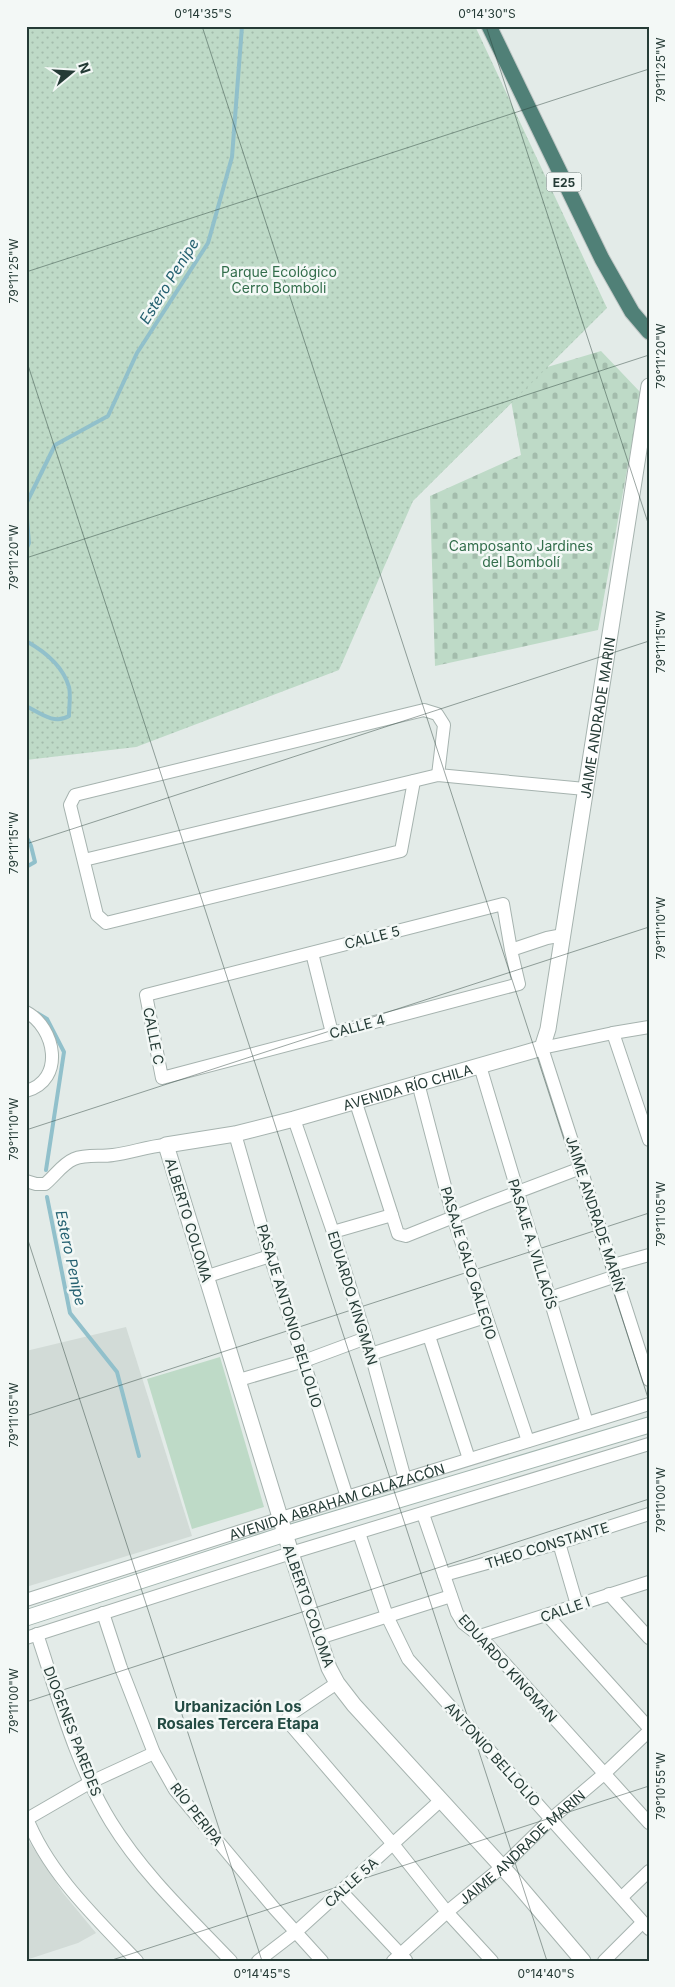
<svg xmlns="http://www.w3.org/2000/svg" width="675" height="1987" viewBox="0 0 675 1987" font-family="Inter,sans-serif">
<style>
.built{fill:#d2dbd7}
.cemetery{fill:url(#cemetery-stones)}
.park{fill:url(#park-dots)}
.pitch{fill:#bedac7}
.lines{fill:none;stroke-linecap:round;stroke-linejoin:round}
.stream{stroke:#91c0cb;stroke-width:4}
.minor-casing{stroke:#a6b3af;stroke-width:14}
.tertiary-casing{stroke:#a6b3af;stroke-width:17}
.secondary-casing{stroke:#a3b6b0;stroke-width:17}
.trunk-casing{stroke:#c2c8c7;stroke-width:17}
.minor{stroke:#fff;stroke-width:12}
.tertiary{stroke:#fff;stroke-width:15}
.secondary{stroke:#fff;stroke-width:15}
.trunk{stroke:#508077;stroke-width:15}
.ticks{fill:none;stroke:#253b36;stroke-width:1;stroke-opacity:0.45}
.labels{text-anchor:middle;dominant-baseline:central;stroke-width:5;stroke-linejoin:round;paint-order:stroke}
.shield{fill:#f3f8f6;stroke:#637470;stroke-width:1}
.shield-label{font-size:12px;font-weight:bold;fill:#253b36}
.park-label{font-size:14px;fill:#336e4c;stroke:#f3f8f6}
.street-label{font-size:14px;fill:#253b36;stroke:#f3f8f6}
.water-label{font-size:15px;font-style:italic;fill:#256171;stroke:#f3f8f6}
.neighbourhood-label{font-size:15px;font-weight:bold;fill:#234b43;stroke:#f3f8f6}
.neatline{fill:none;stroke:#253b36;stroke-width:2}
.ticks-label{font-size:12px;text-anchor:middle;fill:#253b36}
</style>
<defs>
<pattern id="cemetery-stones" width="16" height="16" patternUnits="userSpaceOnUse" patternTransform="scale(1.25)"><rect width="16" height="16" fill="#bedac7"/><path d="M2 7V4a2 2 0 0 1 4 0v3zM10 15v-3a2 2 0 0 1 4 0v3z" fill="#a3bcac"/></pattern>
<pattern id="park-dots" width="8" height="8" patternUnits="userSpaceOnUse" patternTransform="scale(1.25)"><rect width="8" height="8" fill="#bedac7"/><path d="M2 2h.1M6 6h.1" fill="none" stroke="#a3bcac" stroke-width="1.8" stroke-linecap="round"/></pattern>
</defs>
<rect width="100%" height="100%" fill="#e3ebe8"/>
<!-- built -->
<g class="built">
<path d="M126,1327L192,1536L26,1587V1351Z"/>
<path d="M26,1837L63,1893L96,1933L78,1943L26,1960Z"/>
</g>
<!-- cemetery -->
<path class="cemetery" d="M601,351L641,393L598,630L435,666L430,496L521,455L507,379Z"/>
<!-- park -->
<path class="park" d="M26,26H475L607,308L413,501L339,670L136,747L26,760Z"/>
<!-- pitch -->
<path class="pitch" d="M220,1357L264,1507L192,1529L147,1379Z"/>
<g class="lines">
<!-- stream -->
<g class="stream">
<path d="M26,504L55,445L108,416L137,353L208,243L232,157L242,26"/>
<path d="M26,507L29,543L26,550"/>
<path d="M26,641C44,651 63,666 69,687C71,695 69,707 69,716C54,725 40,713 26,706"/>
<path d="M26,836L31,846L35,862L26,867"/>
<path d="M37,1013L47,1019L64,1052L46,1170"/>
<path d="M47,1197L70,1313L117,1372L139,1456"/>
</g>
<!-- minor casing -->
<g class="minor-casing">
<g id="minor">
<path d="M414,781L401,851L106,923L97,915L70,805L75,795L424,710L437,714L444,725L438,775"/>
<path d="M84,860L438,775L585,789"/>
<path d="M511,950L519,984L162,1078L146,995L503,904L511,950L547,938L563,935"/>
<path d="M312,953L332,1033"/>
<path d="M26,1012C55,1027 66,1080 26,1091"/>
<path d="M649,1027L613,1033L542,1048L649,1380"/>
<path d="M613,1033L649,1140"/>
<path d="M480,1066L587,1423"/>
<path d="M418,1083L453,1217L528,1441"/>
<path d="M356,1103L392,1215"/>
<path d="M294,1119L333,1232L371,1354L405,1479"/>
<path d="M235,1134L270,1256L347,1497"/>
<path d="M26,1181L36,1184H45C55,1176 62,1164 74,1159C86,1154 101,1157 113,1155C131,1153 148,1146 166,1145"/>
<path d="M333,1232L392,1215L398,1234L406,1236L486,1204L581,1168"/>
<path d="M613,1265L649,1255"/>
<path d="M205,1277L270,1256"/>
<path d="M550,1298L616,1276"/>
<path d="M429,1336L469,1459"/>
<path d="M371,1354L485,1317"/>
<path d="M239,1380L304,1361L366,1338"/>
<path d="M423,1514L457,1613L463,1623L480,1636L649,1823"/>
<path d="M359,1533L387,1616L408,1659L649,1929"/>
<path d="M559,1543L577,1605"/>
<path d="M444,1575L559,1543L649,1514"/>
<path d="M609,1594L649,1638"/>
<path id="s1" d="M26,1600L347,1497L649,1404"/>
<path d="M103,1613L121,1668L154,1753L175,1790L274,1908L322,1961"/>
<path d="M547,1615L649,1728"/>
<path d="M37,1634C58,1697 76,1765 111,1822C143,1874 189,1917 231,1961"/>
<path d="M480,1636L649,1582"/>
<path d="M26,1638L291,1553L649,1444"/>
<path d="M319,1638L451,1596"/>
<path d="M337,1683L291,1714L288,1718L289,1723L393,1844L447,1912L492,1961"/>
<path d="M26,1816C48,1873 95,1917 137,1961"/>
<path d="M27,1819L91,1782L154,1753"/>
<path d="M341,1891L406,1960"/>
<path d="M622,1897L649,1871"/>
<path d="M258,1961L297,1931L441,1800"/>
<path id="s2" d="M393,1961L447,1912L502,1867L551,1819L604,1774L649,1731"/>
<path d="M604,1961L642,1923"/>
</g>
</g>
<!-- tertiary casing -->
<g class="tertiary-casing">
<g id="tertiary">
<path id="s3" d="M583,1961L514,1880L354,1705L337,1683L329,1668L291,1553L166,1145L235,1134L294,1119L542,1048L548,1029L649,386"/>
</g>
</g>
<!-- secondary casing -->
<g class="secondary-casing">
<path id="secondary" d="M26,1618L285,1534L649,1425"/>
</g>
<!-- trunk casing -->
<g class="trunk-casing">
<path id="trunk" d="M489,26L602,259L632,312L649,332"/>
</g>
<!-- minor -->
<use href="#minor" class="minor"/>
<!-- tertiary -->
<use href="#tertiary" class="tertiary"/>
<!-- secondary -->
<use href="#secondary" class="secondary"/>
<!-- trunk -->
<use href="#trunk" class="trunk"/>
</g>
<!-- ticks -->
<path class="ticks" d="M202,26L649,1401M486,26L649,526M26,272L649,69M26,359L547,1961M26,558L649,355M26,844L649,641M26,1130L649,927M26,1234L262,1961M26,1416L649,1213M26,1702L649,1499M109,1961L649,1786"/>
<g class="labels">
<!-- shield labels -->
<rect class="shield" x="546.5" y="172.5" width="35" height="19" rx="4"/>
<g class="shield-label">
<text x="564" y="182">E25</text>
</g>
<!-- park labels -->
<g class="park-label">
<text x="279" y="271">Parque Ecológico<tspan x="279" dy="16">Cerro Bomboli</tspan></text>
<text x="521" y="545">Camposanto Jardines<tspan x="521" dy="16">del Bombolí</tspan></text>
</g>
<!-- street labels -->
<g class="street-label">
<text stroke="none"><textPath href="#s3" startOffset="1660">JAIME ANDRADE MARIN</textPath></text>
<text transform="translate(372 937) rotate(-14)">CALLE 5</text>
<text transform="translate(357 1026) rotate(-15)">CALLE 4</text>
<text transform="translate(154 1036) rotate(79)">CALLE C</text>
<text stroke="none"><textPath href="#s3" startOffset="1185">AVENIDA RÍO CHILA</textPath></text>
<text transform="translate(596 1214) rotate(72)">JAIME ANDRADE MARÍN</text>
<text transform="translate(189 1220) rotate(73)">ALBERTO COLOMA</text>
<text transform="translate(533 1244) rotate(73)">PASAJE A. VILLACÍS</text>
<text transform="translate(469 1263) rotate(73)">PASAJE GALO GALECIO</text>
<text transform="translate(353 1298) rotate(73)">EDUARDO KINGMAN</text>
<text transform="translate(290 1316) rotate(73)">PASAJE ANTONIO BELLOLIO</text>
<text stroke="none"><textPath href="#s1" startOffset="326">AVENIDA ABRAHAM CALAZACÓN</textPath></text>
<text transform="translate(547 1545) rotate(-17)">THEO CONSTANTE</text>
<text transform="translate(309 1606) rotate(71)">ALBERTO COLOMA</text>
<text transform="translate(565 1609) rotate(-19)">CALLE I</text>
<text transform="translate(508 1668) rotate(48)">EDUARDO KINGMAN</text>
<text transform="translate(73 1731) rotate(69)">DIOGENES PAREDES</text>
<text transform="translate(493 1754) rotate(48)">ANTONIO BELLOLIO</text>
<text transform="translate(197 1814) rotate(52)">RÍO PERIPA</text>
<text stroke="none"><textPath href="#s2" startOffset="172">JAIME ANDRADE MARIN</textPath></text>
<text transform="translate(351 1882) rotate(-42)">CALLE 5A</text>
</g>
<!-- water labels -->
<g class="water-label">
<text transform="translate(169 281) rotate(-58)">Estero Penipe</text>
<text transform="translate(71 1258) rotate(78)">Estero Penipe</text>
</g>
<!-- neighbourhood labels -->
<g class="neighbourhood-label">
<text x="238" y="1706">Urbanización Los<tspan x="238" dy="17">Rosales Tercera Etapa</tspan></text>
</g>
</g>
<!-- border -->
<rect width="675" height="1987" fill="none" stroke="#f3f8f6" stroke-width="55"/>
<!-- north arrow -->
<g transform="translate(72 72) rotate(72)" stroke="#f3f8f6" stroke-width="4" paint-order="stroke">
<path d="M0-4L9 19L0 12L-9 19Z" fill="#253b36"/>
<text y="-8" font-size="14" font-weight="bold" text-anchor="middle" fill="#253b36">N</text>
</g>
<rect x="28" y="28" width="620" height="1932" class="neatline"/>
<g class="ticks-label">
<text x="203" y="18">0°14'35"S</text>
<text x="487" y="18">0°14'30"S</text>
<text transform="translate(661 70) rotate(-90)" y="4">79°11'25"W</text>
<text transform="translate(14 271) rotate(-90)" y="4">79°11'25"W</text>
<text transform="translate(661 356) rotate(-90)" y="4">79°11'20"W</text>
<text transform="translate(14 557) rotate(-90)" y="4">79°11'20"W</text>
<text transform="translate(661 642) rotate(-90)" y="4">79°11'15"W</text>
<text transform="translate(14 843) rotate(-90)" y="4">79°11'15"W</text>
<text transform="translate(661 928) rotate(-90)" y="4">79°11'10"W</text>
<text transform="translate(14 1129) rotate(-90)" y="4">79°11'10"W</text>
<text transform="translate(661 1214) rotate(-90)" y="4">79°11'05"W</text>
<text transform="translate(14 1415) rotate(-90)" y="4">79°11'05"W</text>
<text transform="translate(661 1500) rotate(-90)" y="4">79°11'00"W</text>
<text transform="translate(14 1701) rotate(-90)" y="4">79°11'00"W</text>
<text transform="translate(661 1786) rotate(-90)" y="4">79°10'55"W</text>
<text x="262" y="1978">0°14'45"S</text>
<text x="546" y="1978">0°14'40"S</text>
</g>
</svg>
